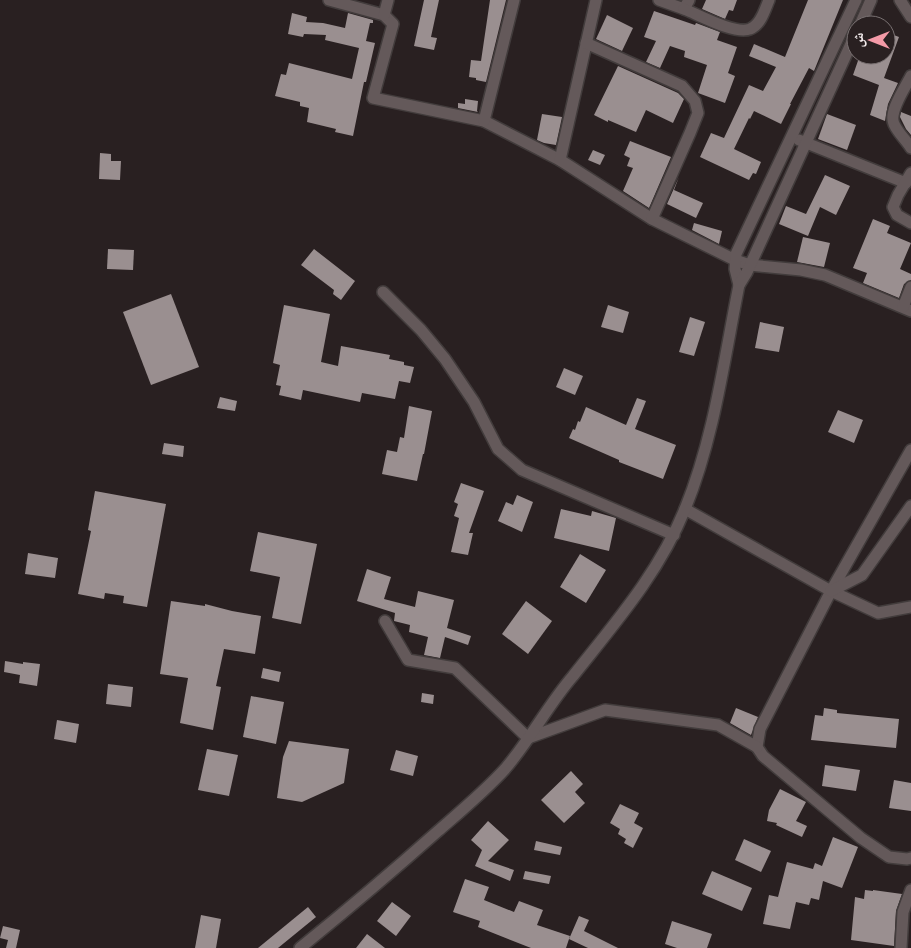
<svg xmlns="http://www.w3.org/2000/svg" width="911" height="948" viewBox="0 0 911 948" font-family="Barlow,'Noto Naskh Arabic',sans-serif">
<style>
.building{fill:#9a8f90}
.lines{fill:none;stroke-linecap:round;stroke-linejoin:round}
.minor-casing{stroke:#423c3c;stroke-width:14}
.minor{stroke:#64595a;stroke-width:11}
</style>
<rect width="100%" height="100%" fill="#292021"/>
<!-- building -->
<g class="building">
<path d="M424,0H439L431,37L437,38L434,50L414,46Z"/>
<path d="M490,0H506L486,82L476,80V78L469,77L471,60L481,61Z"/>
<path d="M706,0H737L733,11L729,10L725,19L702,9Z"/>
<path d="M808,0H843L814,71L809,68L790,104H791L781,124L754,111L750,119L749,118L734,149L761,162L756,174L753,173L749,180L700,157L711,133L724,138L749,85L763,91L776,67L749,56L754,44L785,57Z"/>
<path d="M654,11L695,25L696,23L720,32L717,40L737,47L728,73L735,76L725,103L698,93L707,65L684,57L685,51L670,46L660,68L646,62L656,41L644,37Z"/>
<path d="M292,13L307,17L306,22L323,23L345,28L348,13L373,20V23H370L366,41L375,43L366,82H364L353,136L335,132L336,129L307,122L309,108L300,106V102L275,96L281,74L286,75L289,63L352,79L359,48L325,40L326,35L304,34L303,37L288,34Z"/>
<path d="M607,15L633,28L622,51L596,39Z"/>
<path d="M886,32L899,37L884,78L898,83L888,104L885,121L870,115L879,85L853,75L860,55H886Z"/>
<path d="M618,66L678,93L684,99L673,123L646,110L636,132L608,120V122L594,115Z"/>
<path d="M465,99L478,101L477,111L478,112L458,108V103L465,104Z"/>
<path d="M901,112L911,116V135L906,129L900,117Z"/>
<path d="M542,114L562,117L556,145L544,143L537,140Z"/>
<path d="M827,114L856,125L847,150L818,139Z"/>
<path d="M630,141L671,157L649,208L623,191L633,168L627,166L630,158L624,155Z"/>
<path d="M593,150L605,155L600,165L588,160Z"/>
<path d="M100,153L111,154V161H121L120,180L99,179Z"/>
<path d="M825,175L850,186L836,215L820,207L808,236L779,224L786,206L806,214Z"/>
<path d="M679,177L674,190L703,203L696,218L667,204Z"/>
<path d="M873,219L890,226L887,233L911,243L900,269L911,274V280L904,284L899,298L863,283L867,273L853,268Z"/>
<path d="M694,223L722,231L719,244L692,230Z"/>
<path d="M803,237L830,243L824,267L797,262Z"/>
<path d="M108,249L134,250L133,270L107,269Z"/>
<path d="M314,249L355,281L341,300L333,294L334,290L301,265Z"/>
<path d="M171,294L199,367L151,385L123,312Z"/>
<path d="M284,305L330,314L321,362L338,366L341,346L390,355L389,359L404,362V365L414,367L410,383L399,381L395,399L362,393L360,402L303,390L301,400L279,395L281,386L276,385L280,365L273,363Z"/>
<path d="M608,305L629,312L623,333L601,327Z"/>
<path d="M690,317L705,322L694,356L679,352Z"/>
<path d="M760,322L784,327L779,352L755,348Z"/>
<path d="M564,368L583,376L575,395L556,387Z"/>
<path d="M220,397L237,401L235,411L217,408Z"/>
<path d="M637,398L646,401L635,429L676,445L663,479L619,462V460L569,438L573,429L575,430L578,421L580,422L586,407L626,425Z"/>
<path d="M409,406L432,411L424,454H423L417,481L382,474L387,450L397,452L400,437L404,438Z"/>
<path d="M838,410L863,420L854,443L828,432Z"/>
<path d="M164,443L184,446L183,457L162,454Z"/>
<path d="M461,483L484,491L469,533H473L468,555L451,552L459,518L454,516L458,504L454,502Z"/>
<path d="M95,491L166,504L147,607L123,603L124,596L105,593L104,599L78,594L91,531L88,530Z"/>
<path d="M517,495L533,502L522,532L498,521L506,502L513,505Z"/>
<path d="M561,509L591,516L592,511L616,518L609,551L554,538Z"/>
<path d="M258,532L317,544L301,624L272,618L280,577L250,571Z"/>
<path d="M28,553L58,558L55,578L25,574Z"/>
<path d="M580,554L606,570L586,603L560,587Z"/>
<path d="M367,569L391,577L384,599L415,607L418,591L454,600L447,628L471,636L468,645L445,637L440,658L424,655L428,637L409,632L410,625L394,621L395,613L357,601Z"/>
<path d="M171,601L205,606V604L232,611L261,616L255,654L224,649L216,686L221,687L213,730L180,723L188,678L160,674Z"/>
<path d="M526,601L552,621L528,654L502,634Z"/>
<path d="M5,661L23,664V662L40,664L37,686L19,683L20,675L4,672Z"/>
<path d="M263,668L281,672L279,682L261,678Z"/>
<path d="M108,684L133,687L131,707L106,704Z"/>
<path d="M422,693L434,695L433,704L421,702Z"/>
<path d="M251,696L284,702L276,744L243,737Z"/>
<path d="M736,708L758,717L751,735L730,723Z"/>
<path d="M824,708L837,710V713L899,719L896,748L811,740L815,715L823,716Z"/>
<path d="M57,720L79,724L76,743L54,739Z"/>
<path d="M289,741L349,749L344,783L302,802L277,798L283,757Z"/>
<path d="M207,749L238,755L229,796L198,790Z"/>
<path d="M396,750L418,756L413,776L390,770Z"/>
<path d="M825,765L860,770L856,791L822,786Z"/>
<path d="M571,771L583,784L575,792L585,803L564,823L541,800Z"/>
<path d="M894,780L911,783V811L889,808Z"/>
<path d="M780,789L806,802L796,821L807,826L802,837L776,825L777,823L767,821L769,810Z"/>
<path d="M620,804L639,813L634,823L643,828L633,848L624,843L626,839L618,834L620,829L610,823Z"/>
<path d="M488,821L509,840L488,861L514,870L510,881L475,866L482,850L471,840Z"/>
<path d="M833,837L858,847L842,888L823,881L819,900L811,898L809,905L796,902L790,929L763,924L769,895L778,897L787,862L813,869L815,863L822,866Z"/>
<path d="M744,839L771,851L761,872L735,860Z"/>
<path d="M536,841L562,847L560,855L534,850Z"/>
<path d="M525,871L551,876L549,884L523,879Z"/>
<path d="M712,871L752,888L742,911L702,894Z"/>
<path d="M465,879L489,887L484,900L514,912L519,901L543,910L537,925L570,936L566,948H531L478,927L480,921L453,912Z"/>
<path d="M865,890L873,891V890L902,894L896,911L894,946L851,940L855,897L864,899Z"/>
<path d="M392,902L411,916L396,936L377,921Z"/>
<path d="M308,907L316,917L278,948H258Z"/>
<path d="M201,915L221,919L216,948H195Z"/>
<path d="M579,916L589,920L584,931L618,948H588L569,939Z"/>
<path d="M672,921L712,934L707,948H677L665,944Z"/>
<path d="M3,926L20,930L16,948H6L8,940L0,938Z"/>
<path d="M367,934L385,948H356Z"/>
</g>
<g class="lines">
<!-- minor casing -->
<g class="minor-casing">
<g id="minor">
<path d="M329,0L384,15L393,24L373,98L484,121L560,160"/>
<path d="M596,0L560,160L652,219L735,260L750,265L801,270L825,275L911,311"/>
<path d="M659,0L684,9L689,0"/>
<path d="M900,0L911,17"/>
<path d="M684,9C699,15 735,35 750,29C761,25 765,9 769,0"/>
<path d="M384,15L388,0"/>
<path d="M860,25L871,0"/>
<path d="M586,43L682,86L695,101L698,113L690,133L652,219"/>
<path d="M911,76C905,88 888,112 894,124C898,133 906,140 911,148"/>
<path d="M484,121L514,0"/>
<path d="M799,140L906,183"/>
<path d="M911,173L898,195L893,207L897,215L911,223"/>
<path d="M739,285L735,269L736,254L856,0"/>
<path d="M383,292L421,330L445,359L474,402L498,449L522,470L674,535"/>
<path d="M903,307L911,287"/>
<path d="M911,450L831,591L760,729L757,747L763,756L861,838L889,857L907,859L911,858"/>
<path d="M685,509L831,591L878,613L911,607"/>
<path d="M831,591L862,575L911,506"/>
<path d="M385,621L408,660L455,668L528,738L605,710L718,725L757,747"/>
<path d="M300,948C347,910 393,871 438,831C461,811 485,791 505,769C530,740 548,705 573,676C615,623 659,573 685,509C714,438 724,360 739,285L747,272L856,33"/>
<path d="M901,948L903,912L911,890"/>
</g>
</g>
<!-- minor -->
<use href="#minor" class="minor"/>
</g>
<!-- north arrow -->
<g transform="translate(871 40) rotate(270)"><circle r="24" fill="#292021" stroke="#797172"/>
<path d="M0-4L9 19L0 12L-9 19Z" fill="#f39aa7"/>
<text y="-8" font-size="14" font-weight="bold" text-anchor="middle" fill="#f2ebec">ش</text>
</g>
</svg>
